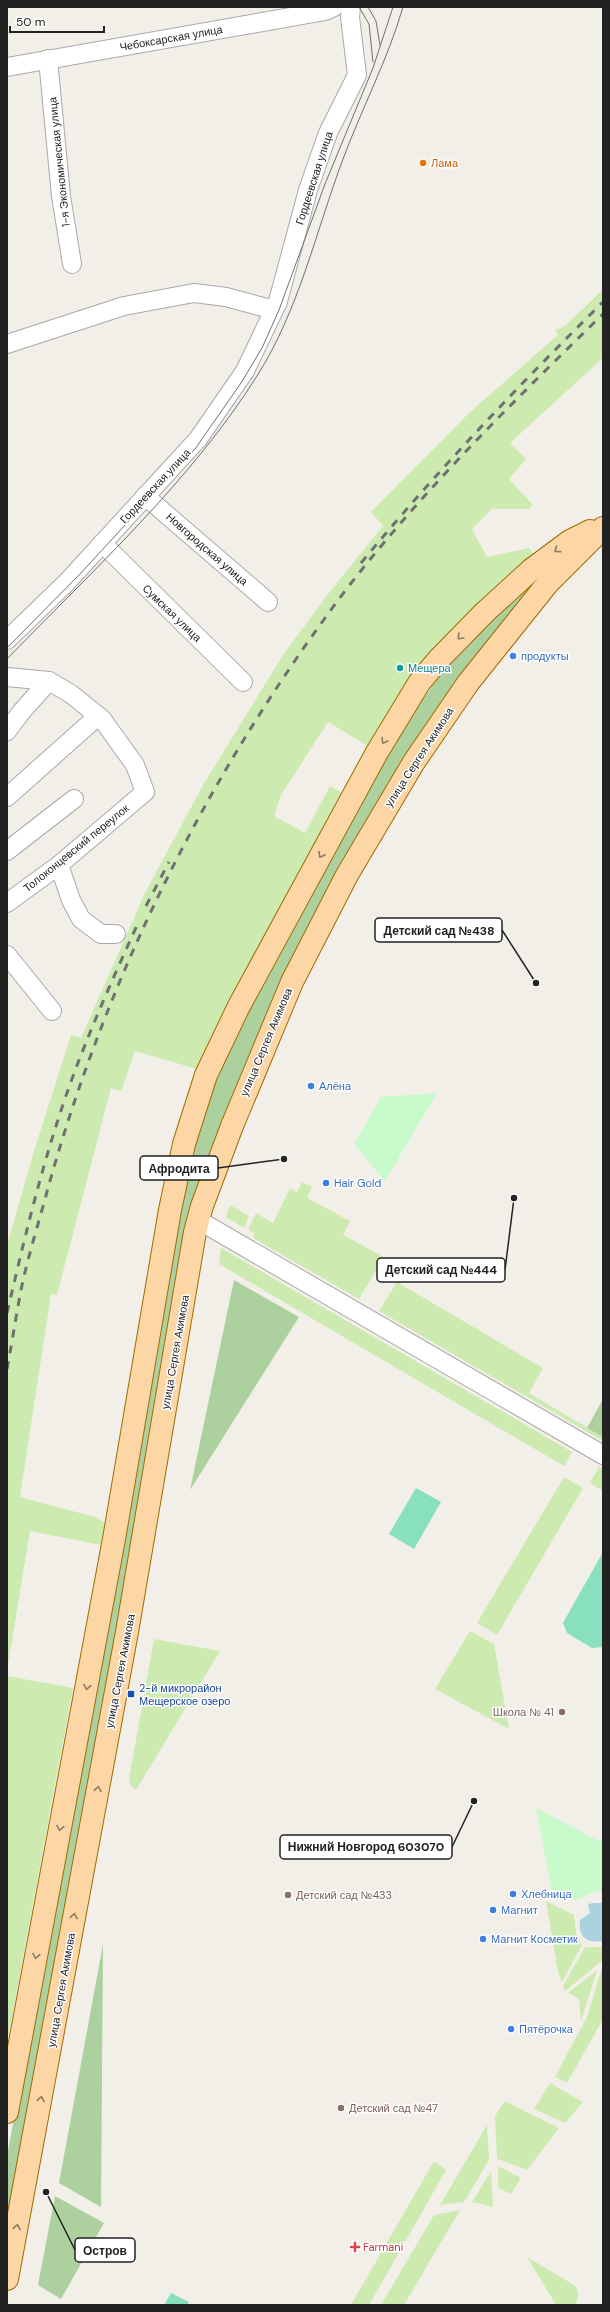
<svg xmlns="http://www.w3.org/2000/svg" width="610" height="2312" viewBox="0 0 610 2312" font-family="'DM Sans',sans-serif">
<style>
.grass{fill:#cdebb0}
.forest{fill:#add19e}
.park{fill:#c8facc}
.pitch{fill:#88e0be}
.water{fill:#aad3df}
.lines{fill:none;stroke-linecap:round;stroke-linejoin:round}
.minor-casing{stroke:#a9a9a9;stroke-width:20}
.major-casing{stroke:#a06b00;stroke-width:24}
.minor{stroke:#fff;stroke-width:18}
.major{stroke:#fcd6a4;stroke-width:22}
.tram{stroke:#707070;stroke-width:1}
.rail{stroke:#707070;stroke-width:3;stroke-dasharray:8 8;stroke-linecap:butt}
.oneway{stroke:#8f7c63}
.food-dot{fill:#e8710a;stroke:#fff;stroke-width:1.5}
.shop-dot{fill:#3f7fe0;stroke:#fff;stroke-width:1.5}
.culture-dot{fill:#0f9aa8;stroke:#fff;stroke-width:1.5}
.transit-dot{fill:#1a4fb4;stroke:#fff;stroke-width:1.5}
.education-dot{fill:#8d6e63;stroke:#fff;stroke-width:1.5}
.health-dot{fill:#e0444e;stroke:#fff;stroke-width:1.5}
.labels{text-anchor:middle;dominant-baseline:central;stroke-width:3;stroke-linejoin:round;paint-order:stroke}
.street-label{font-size:11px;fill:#222;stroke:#fff}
.food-label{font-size:11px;fill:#c56008;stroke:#fff;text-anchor:start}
.shop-label{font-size:11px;fill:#366cbe;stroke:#fff;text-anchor:start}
.culture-label{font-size:11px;fill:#0d838f;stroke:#fff;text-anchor:start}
.transit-label{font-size:11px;fill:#164399;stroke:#fff;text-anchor:start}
.education-label{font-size:11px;fill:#785e54;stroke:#fff;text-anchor:start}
.health-label{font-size:11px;fill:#be3a42;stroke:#fff;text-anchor:start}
.leader{fill:none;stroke:#222;stroke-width:1.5}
.callout-dot{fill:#222;stroke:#fff;stroke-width:1.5}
.callout{fill:#fff;stroke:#222;stroke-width:1.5}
.callout-label{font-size:12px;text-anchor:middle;font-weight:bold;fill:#222}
</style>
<rect width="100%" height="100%" fill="#f2efe9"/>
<!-- grass -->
<g class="grass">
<path d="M603,289V358L510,443L526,459L509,479L533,505L529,509H492L472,529L487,557L529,548L536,557L371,748L328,722L281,795L274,816L305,833L330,786L344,794L197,1069L135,1051L121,1091L111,1088L57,1295L51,1294L20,1497L95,1517L105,1523L101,1545L30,1531L7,1671V1245L34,1151L71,1035L81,1038L145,893L203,785L283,655L328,594L383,526L371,512L469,413L558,335L555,330L565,326Z"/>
<path d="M302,1182L312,1187L307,1198L350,1221L343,1235L384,1257L359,1299L253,1238L254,1233L248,1230L256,1213L273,1223L290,1188L297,1192Z"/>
<path d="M230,1205L249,1216L244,1228L226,1217Z"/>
<path d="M221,1248L572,1452L564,1466L219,1264Z"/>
<path d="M397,1282L543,1368L529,1393L603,1437V1441L379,1311Z"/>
<path d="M599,1467L603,1470V1491L590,1483Z"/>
<path d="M564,1477L583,1488L497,1635L477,1623Z"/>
<path d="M470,1631L494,1644L509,1729L435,1689Z"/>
<path d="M154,1639L220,1651L136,1790L131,1786L129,1779Z"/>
<path d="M7,1676L73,1688L7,2043Z"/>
<path d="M546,1901L574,1915L576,1933L582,1945L562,1982L558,1972Z"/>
<path d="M585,1947H603V1960L565,1991L563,1986Z"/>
<path d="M603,1965V2019L567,2083L555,2077L587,2017Z"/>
<path d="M597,1970L581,2021L579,1999L568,1993Z"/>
<path d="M550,2083L583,2102L565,2123L534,2109Z"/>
<path d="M505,2101L559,2128L527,2170L497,2159L495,2116Z"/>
<path d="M487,2125L489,2160L464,2202L440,2205Z"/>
<path d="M434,2161L446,2170L369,2305H351Z"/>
<path d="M498,2166L521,2178L511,2194L498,2188Z"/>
<path d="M491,2171L493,2207L472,2202Z"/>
<path d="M460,2210L404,2305H381L434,2215Z"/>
<path d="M527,2257L574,2285C580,2292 579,2297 575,2305H556Z"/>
</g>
<!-- forest -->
<g class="forest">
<path d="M536,573L544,581L434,721L216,1146L7,2241V2156L87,1729L179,1200L209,1087L382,755L450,662Z"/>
<path d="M234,1280L299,1317L190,1490Z"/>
<path d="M603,1399V1437L587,1428Z"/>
<path d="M103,1944L101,2207L59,2183Z"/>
<path d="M55,2196L104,2223L61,2299L38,2285Z"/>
</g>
<!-- park -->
<g class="park">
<path d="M437,1093L385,1181L354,1144L381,1097Z"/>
<path d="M536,1808L603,1843V1893L597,1891L574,1901L552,1892Z"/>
</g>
<!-- pitch -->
<g class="pitch">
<path d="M416,1488L441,1502L414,1549L389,1534Z"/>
<path d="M603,1552V1647L592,1648L567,1633L563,1623Z"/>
<path d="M171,2293L189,2302L187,2305H164Z"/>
</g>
<!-- water -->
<path class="water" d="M594,1903H603V1941C586,1944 578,1936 580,1920L590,1913L588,1904Z"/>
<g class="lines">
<!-- minor casing -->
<g class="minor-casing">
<g id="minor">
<path d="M48,59L61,196L72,264"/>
<path d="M7,67L325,11L334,7"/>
<path d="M277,305L308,190L328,133L357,75L350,17L351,7"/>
<path d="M7,344L124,306L194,293L226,297L274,310L245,371L198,439L67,582L7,640"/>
<path d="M145,496L268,602"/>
<path d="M102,543L243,682"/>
<path d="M7,677L49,681L71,694L102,719L135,765L145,792L59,865L7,903"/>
<path d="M7,731L22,711L49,681"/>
<path d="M7,797L98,716"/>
<path d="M7,851L74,799"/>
<path d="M59,865L71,900L81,919L101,934H116"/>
<path d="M7,955L52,1011"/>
<path d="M198,1220L603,1455"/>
</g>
</g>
<!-- major casing -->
<g class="major-casing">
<g id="major">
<path d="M7,2112L114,1539L170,1210L184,1144L206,1075L239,1006L376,754L419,683L438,660L485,612L531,570L570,541L590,531"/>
<path d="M7,2279L127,1632L195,1232L202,1206L232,1126L292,982L347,875L414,762L468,683L548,583L603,528"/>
</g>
</g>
<!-- minor -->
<use href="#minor" class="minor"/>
<!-- major -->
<use href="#major" class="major"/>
<!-- tram -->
<g class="tram">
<path d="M359,7L369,24L373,62"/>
<path d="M368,7L376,21L380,45"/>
<path d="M7,648L80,574L195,449L241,383L262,348L279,310L325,184L373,68L393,7"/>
<path d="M7,659C94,569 190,482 257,376C299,310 316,231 343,159C362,108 388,59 403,7"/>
</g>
<!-- rail -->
<g class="rail">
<path d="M361,563C438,470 517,387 603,302"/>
<path d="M146,906L169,862"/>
<path d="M7,1313C22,1249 37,1185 57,1123C79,1053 109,987 139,921"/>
<path d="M7,1369C12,1343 16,1316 21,1290C28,1256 39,1222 48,1188C108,972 210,770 345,591C422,491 513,402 603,314"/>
</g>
</g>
<!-- one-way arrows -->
<defs><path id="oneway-chevron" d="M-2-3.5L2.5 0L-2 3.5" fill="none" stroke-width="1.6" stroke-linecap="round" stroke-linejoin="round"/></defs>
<g class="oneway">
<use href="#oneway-chevron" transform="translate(557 550) rotate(144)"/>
<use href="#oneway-chevron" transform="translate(460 637) rotate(135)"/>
<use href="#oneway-chevron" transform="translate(384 741) rotate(121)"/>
<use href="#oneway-chevron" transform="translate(321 855) rotate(119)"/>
<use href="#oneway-chevron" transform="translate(87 1687) rotate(100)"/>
<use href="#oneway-chevron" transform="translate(98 1789) rotate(-80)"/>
<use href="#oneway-chevron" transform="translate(60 1828) rotate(101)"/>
<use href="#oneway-chevron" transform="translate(74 1916) rotate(-80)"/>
<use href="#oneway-chevron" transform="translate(36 1956) rotate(101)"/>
<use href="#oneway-chevron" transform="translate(41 2099) rotate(-80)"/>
<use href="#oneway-chevron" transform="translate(17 2227) rotate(-79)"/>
</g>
<!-- markers -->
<circle class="food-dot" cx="423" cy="163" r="4"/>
<g class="shop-dot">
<circle cx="513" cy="656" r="4"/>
<circle cx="311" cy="1086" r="4"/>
<circle cx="326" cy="1183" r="4"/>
<circle cx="513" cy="1894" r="4"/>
<circle cx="493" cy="1910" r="4"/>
<circle cx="483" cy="1939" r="4"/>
<circle cx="511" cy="2029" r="4"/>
</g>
<circle class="culture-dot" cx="400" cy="668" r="4"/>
<rect class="transit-dot" x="127" y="1690" width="8" height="8" rx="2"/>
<g class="education-dot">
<circle cx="562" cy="1712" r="4"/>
<circle cx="288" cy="1895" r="4"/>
<circle cx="341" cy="2108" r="4"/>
</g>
<path class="health-dot" d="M353 2241h4v4h4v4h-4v4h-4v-4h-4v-4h4z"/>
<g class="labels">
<!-- street labels -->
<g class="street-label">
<text transform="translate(171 38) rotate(-10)">Чебоксарская улица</text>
<text transform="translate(59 162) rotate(-96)">1-я Экономическая улица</text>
<text transform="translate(314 178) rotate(-72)">Гордеевская улица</text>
<text transform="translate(155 486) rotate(-47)">Гордеевская улица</text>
<text transform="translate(207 549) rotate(41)">Новгородская улица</text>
<text transform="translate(172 613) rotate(44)">Сумская улица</text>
<text transform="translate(419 757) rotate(-57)">улица Сергея Акимова</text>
<text transform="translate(76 848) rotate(-39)">Толоконцевский переулок</text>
<text transform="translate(266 1042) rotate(-67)">улица Сергея Акимова</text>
<text transform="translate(175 1352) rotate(-80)">улица Сергея Акимова</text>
<text transform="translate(120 1671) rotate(-79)">улица Сергея Акимова</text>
<text transform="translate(61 1990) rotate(-80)">улица Сергея Акимова</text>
</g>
<!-- food labels -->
<g class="food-label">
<text x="431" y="163">Лама</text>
</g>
<!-- shop labels -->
<g class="shop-label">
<text x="521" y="656">продукты</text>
<text x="319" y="1086">Алёна</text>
<text x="334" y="1183">Hair Gold</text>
<text x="521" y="1894">Хлебница</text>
<text x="501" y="1910">Магнит</text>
<text x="491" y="1939">Магнит Косметик</text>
<text x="519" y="2029">Пятёрочка</text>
</g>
<!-- culture labels -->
<g class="culture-label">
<text x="408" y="668">Мещера</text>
</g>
<!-- transit labels -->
<g class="transit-label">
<text x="139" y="1688">2-й микрорайон<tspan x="139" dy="13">Мещерское озеро</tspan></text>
</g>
<!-- education labels -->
<g class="education-label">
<text x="554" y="1712" text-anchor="end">Школа № 41</text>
<text x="296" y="1895">Детский сад №433</text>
<text x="349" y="2108">Детский сад №47</text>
</g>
<!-- health labels -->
<g class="health-label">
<text x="363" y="2247">Farmani</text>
</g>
</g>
<!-- callouts -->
<path class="leader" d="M536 983L502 930M284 1159L218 1168M514 1198L505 1270M474 1801L452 1847M46 2192L75 2250"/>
<g class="callout-dot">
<circle cx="536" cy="983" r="4"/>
<circle cx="284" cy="1159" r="4"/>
<circle cx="514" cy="1198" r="4"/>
<circle cx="474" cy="1801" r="4"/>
<circle cx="46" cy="2192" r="4"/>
</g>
<g class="callout">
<rect x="375" y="918" width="127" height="24" rx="4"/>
<rect x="140" y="1156" width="78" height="24" rx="4"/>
<rect x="377" y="1258" width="128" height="24" rx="4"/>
<rect x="280" y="1835" width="172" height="24" rx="4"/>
<rect x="75" y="2238" width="60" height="24" rx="4"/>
</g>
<g class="callout-label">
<text x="439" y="935">Детский сад №438</text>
<text x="179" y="1173">Афродита</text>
<text x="441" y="1274">Детский сад №444</text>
<text x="366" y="1851">Нижний Новгород 603070</text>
<text x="105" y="2255">Остров</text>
</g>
<!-- border -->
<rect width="610" height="2312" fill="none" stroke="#222222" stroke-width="16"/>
<!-- scale -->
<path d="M10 26v6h94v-6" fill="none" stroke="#222222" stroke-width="2"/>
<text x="16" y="26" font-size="12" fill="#222222" stroke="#ffffff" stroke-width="3" paint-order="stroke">50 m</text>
</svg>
